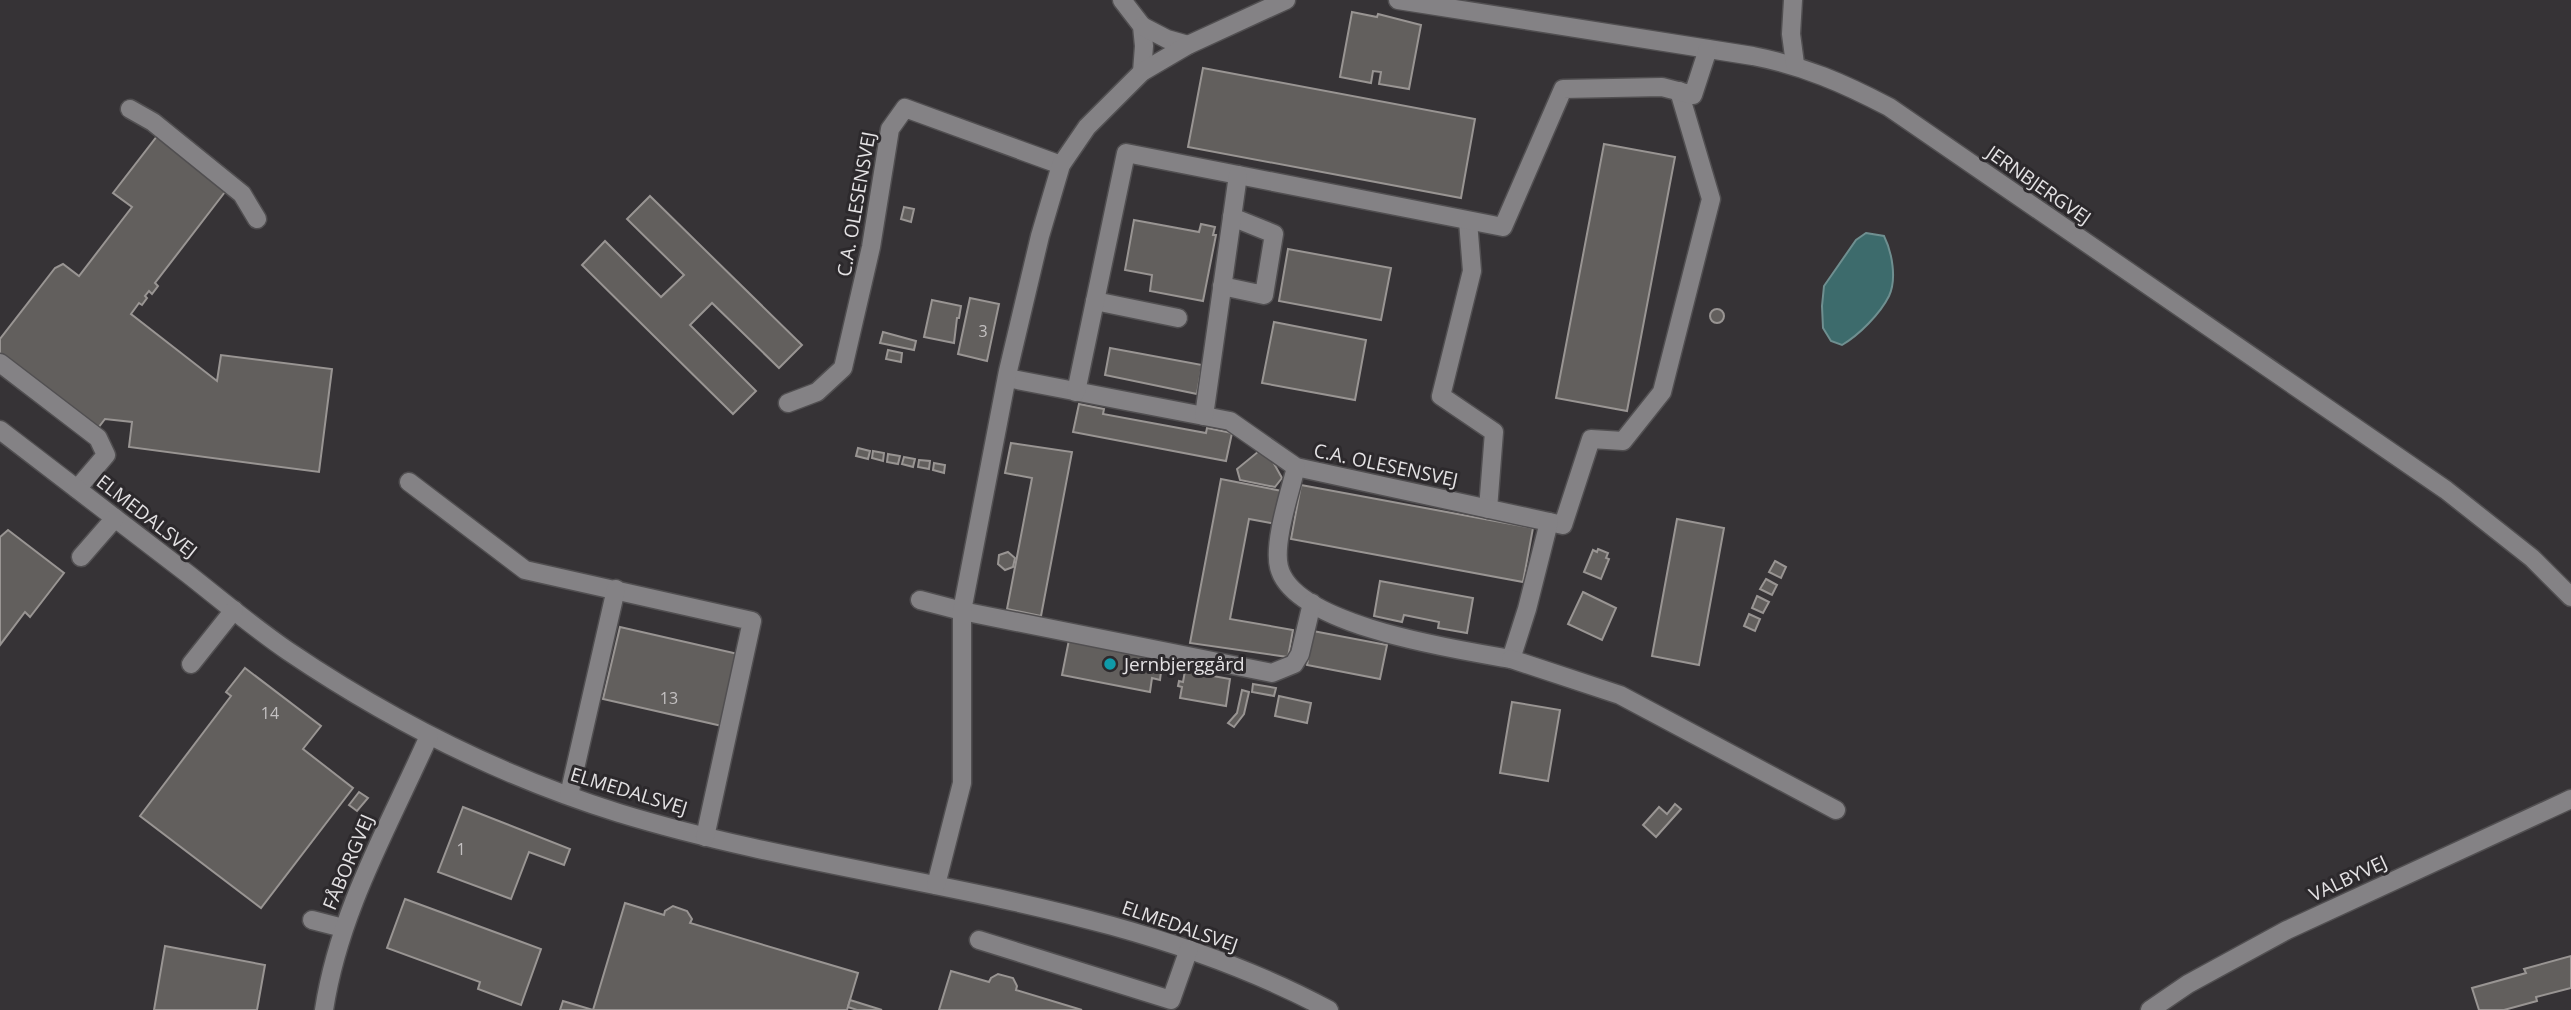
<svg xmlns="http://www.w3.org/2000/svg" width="2571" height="1010" viewBox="0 0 2571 1010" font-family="'Open Sans',sans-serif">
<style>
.water{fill:#3d6b6c;stroke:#6f8f90;stroke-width:2}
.building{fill:#625f5d;stroke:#999593;stroke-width:2}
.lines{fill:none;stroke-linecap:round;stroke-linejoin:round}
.minor-casing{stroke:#514f51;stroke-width:21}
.minor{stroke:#848285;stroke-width:18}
.culture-dot{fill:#0f9aa8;stroke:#2c292c;stroke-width:2.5}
.labels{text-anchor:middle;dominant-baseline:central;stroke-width:6;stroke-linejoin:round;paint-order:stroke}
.number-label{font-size:16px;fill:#c4c1c2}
.street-label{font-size:19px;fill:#e4e2e4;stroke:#2c292c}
.poi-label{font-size:19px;fill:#e4e2e4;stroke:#2c292c;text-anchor:start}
</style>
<rect width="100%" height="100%" fill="#363336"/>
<!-- water -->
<path class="water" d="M1866,233L1884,236C1892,252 1897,279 1889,296C1880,314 1859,335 1842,345L1831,341L1823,328L1822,306L1824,286L1856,240Z"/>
<!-- building -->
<g class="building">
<path d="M1352,12L1377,17L1378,14L1421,25L1409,89L1379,84L1381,72L1373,71L1371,83L1340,77Z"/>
<path d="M1203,68L1475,119L1461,198L1188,147Z"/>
<path d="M158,135L228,188L155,283L158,286L152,294L149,291L145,296L147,298L142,305L139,303L131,314L217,381L221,355L332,369L319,472L129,447L132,422L105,419L98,428L0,353V339L55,268L63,264L79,276L132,207L113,193Z"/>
<path d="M1604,144L1675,157L1627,411L1556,398Z"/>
<path d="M650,196L802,345L779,368L712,303L690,325L756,391L733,414L582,265L605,241L661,297L684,275L627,219Z"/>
<path d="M904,207L914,209L911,222L901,219Z"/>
<path d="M1134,220L1199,232L1201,224L1215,227L1213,235H1216L1203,301L1150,291L1152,275L1125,270Z"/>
<path d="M1288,249L1391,268L1381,320L1279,301Z"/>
<path d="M970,298L999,304L987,361L958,354Z"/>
<path d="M932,300L961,306L959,318H957L954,343L924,337Z"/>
<circle cx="1717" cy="316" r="7"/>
<path d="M1274,322L1366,340L1355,400L1262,383Z"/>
<path d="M883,332L916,341L914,350L880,343Z"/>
<path d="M1110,348L1202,365L1197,394L1105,375Z"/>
<path d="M888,350L902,353L901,362L886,359Z"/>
<path d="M1079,404L1104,409L1103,414L1206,433L1207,428L1232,433L1226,461L1073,432Z"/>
<path d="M1011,443L1072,452L1041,616L1007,609L1032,478L1005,473Z"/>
<path d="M858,448L870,451L868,459L856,456Z"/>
<path d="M873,451L884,453L883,461L872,458Z"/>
<path d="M1259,451L1268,453L1282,478L1275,487L1240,480L1237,469Z"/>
<path d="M888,454L900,456L898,464L887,462Z"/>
<path d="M904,457L915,459L913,467L902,464Z"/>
<path d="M919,460L930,461L929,469L918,467Z"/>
<path d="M934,463L945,465L944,473L933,470Z"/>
<path d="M1221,479L1282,491L1276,524L1249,519L1230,619L1293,630L1288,657L1190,643Z"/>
<path d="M1301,485L1533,528L1523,582L1291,539Z"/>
<path d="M1677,519L1724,528L1699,665L1652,656Z"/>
<path d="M8,530L64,573L30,617L25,612L0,645V537Z"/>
<path d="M1598,549L1608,553L1606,558L1609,559L1601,579L1584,572L1593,550L1597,552Z"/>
<path d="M1008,552L1015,558L1013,567L1005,570L998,564L999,555Z"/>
<path d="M1775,561L1786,567L1781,578L1769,572Z"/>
<path d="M1766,579L1777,585L1772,595L1760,589Z"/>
<path d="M1380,581L1473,598L1467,633L1438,628L1439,622L1404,615L1402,622L1374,616Z"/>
<path d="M1583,592L1616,608L1602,640L1568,624Z"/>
<path d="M1757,596L1769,602L1763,613L1752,608Z"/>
<path d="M1749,614L1760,619L1755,631L1744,626Z"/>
<path d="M620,627L738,654L722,726L603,699Z"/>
<path d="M1313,631L1387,645L1380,679L1307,665Z"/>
<path d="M1069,640L1156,657L1154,670L1161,672L1160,680L1152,678L1150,692L1062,675Z"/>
<path d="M245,668L321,726L303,749L353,788L261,908L140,816L231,696L226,692Z"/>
<path d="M1185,671L1230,679L1226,706L1180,698L1182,687L1178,686L1179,681L1183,682Z"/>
<path d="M1253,684L1276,688L1274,696L1252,692Z"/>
<path d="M1242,690L1249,692L1244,714L1234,727L1228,723L1237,713Z"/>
<path d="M1279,696L1311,703L1307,723L1275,716Z"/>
<path d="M1512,702L1560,710L1548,781L1500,773Z"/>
<path d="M359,792L368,798L357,811L349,805Z"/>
<path d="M1675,804L1681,809L1656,837L1643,825L1659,807L1667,814Z"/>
<path d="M463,807L570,849L564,865L529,852L511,899L438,872Z"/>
<path d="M405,899L541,949L521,1005L478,989L480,982L387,948Z"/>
<path d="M625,903L664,915L665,911L673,906L687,911L692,919L690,923L858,973L847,1010H560L563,1001L593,1010Z"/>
<path d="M165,946L265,965L257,1010H154Z"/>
<path d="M2571,956V988L2536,997L2537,1001L2504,1010H2479L2472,988L2526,973L2524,969Z"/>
<path d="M951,971L989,982L991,978L998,974L1013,978L1017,986L1016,990L1082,1010H939Z"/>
<path d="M850,1000L882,1010H857L848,1007Z"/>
</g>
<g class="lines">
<!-- minor casing -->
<g class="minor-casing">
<g id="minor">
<path d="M1122,0L1142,26L1144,46L1142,72"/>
<path d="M1398,0L1753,56C1804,66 1843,83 1889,107L2446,490L2532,558L2571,597"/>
<path d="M1793,0L1791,34L1795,64"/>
<path d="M1142,26L1167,39L1188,45"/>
<path d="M130,109L153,122L242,194L257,219"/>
<path d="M1468,221L1472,271L1441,396L1494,432L1488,509"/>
<path d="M1222,286L1264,295L1274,234L1232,217"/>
<path d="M1095,301L1178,318"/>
<path d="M0,363L98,438L106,455L77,489"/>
<path d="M1007,378L1230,421L1296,467L1563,525L1591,439L1623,441L1662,392L1711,199L1679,91"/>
<path d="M1076,392L1126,153L1503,227L1563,89L1662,87L1693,95L1708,49"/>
<path d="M788,403L817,392L843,368L871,247L890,129L905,108L1061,165"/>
<path d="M1204,416L1238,175"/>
<path d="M0,430C63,478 125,526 188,574C221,600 253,627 288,651C390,720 500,776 619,813C854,885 1109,892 1329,1010"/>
<path d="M1296,467C1290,492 1273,543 1279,567C1293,626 1460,650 1511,659L1527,609L1549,522"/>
<path d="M409,482L525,570L752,621L705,837"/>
<path d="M81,557L115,518"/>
<path d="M920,600L962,611L1272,673L1294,664L1300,654L1312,603"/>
<path d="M1511,659L1620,695L1836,810"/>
<path d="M191,664L234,610"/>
<path d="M569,795L616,589"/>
<path d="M936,885L962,783V611L1008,371L1040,236L1061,165L1087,127L1142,72L1188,45L1286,0"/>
<path d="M312,920L343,928"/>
<path d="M979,940L1171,1000L1189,949"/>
<path d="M324,1010C339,911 389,826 429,736"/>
<path d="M2150,1010L2188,984L2287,930L2571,799"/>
</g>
</g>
<!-- minor -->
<use href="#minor" class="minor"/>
</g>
<!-- markers -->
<circle class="culture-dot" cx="1110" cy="664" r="7"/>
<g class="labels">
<!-- number labels -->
<g class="number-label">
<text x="983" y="331">3</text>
<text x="669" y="698">13</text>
<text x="270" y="713">14</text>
<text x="461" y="849">1</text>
</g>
<!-- street labels -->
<g class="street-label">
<text transform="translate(2039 185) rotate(35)">JERNBJERGVEJ</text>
<text transform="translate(856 204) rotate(-80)">C.A. OLESENSVEJ</text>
<text transform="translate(1386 465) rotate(12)">C.A. OLESENSVEJ</text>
<text transform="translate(147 516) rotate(38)">ELMEDALSVEJ</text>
<text transform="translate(629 791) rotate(17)">ELMEDALSVEJ</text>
<text transform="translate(348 862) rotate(-67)">FÅBORGVEJ</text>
<text transform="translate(2348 878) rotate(-25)">VALBYVEJ</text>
<text transform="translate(1180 926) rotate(19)">ELMEDALSVEJ</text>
</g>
<!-- poi labels -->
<g class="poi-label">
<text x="1124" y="664">Jernbjerggård</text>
</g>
</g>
</svg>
